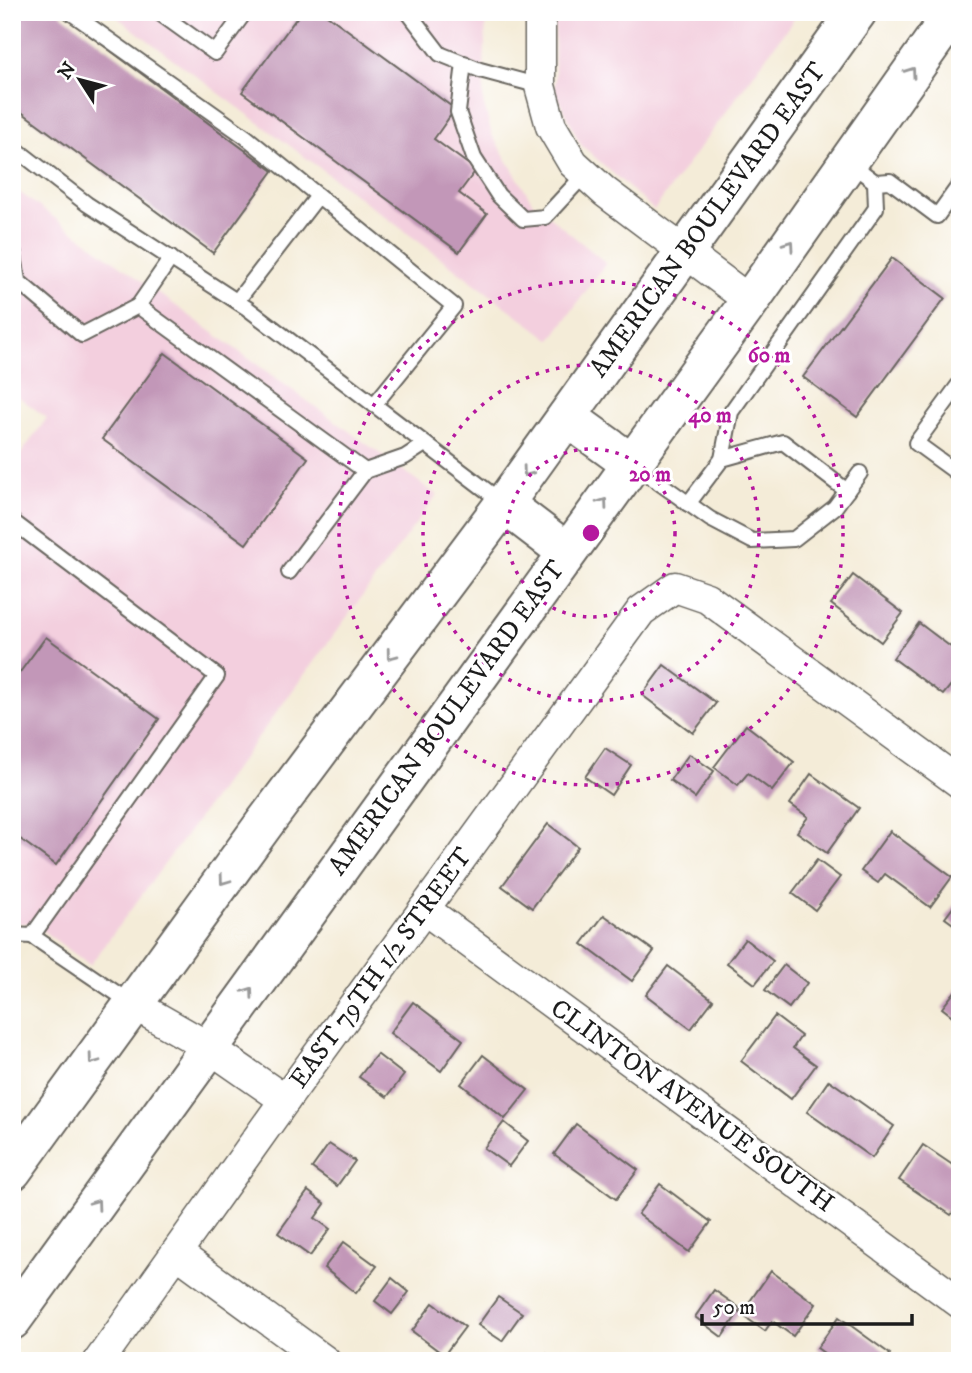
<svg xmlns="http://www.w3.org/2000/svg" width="972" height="1373" viewBox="0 0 972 1373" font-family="'IM FELL DW Pica',serif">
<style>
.built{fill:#f3cfde}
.building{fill:#c297b8}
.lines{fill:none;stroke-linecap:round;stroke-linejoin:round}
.lane-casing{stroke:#68655e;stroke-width:18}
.street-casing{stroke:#68655e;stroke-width:33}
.secondary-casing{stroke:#68655e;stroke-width:42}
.lane{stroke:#fff;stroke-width:14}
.street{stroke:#fff;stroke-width:30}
.secondary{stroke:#fff;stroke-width:38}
.oneway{stroke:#999}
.ring{fill:none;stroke:#b5179e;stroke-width:3.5;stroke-dasharray:3.5 7}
.labels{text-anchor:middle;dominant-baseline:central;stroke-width:6;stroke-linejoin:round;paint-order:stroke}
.street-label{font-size:26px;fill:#1c1c1c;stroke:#fff}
.centre{fill:#b5179e;stroke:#fff;stroke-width:3.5}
.ring-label{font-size:21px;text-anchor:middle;font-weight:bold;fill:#b5179e;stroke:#fff;stroke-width:6;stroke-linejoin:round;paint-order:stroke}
</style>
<rect width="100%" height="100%" fill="#fff"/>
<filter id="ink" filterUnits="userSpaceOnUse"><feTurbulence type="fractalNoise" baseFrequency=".0143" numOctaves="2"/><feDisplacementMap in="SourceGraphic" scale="14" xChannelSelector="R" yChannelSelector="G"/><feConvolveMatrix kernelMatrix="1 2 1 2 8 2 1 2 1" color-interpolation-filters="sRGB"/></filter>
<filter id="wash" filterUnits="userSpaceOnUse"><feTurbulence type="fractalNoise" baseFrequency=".00686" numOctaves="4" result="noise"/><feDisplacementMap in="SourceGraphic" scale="28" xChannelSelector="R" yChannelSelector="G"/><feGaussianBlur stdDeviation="1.57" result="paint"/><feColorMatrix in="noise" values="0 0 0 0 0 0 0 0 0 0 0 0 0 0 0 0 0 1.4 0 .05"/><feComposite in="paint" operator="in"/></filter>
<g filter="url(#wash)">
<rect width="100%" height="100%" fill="#f4ecd8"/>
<!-- built -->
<g class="built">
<path d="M110,12H486L483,102L492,135L533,203L606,263L551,340Z"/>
<path d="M555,12H799L654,210L580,144L555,90Z"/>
<path d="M12,187L437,495L90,965L32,923H12V466L47,418L12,392Z"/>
</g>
<g id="blocks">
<!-- building -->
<g class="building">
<path d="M12,12H58L273,171L213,253L12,105Z"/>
<path d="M301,12H323L455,109L434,139L476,170L459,193L487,214L459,252L242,92Z"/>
<path d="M892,258L945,298L857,417L803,377Z"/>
<path d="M165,353L308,458L246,544L102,439Z"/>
<path d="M853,575L903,613L881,642L831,604Z"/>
<path d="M919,623L960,654V674L943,695L893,658Z"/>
<path d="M46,637L159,719L56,865L12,833V683Z"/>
<path d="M664,665L716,703L693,733L642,695Z"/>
<path d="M746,725L794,762L772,791L748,773L738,785L714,767Z"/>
<path d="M605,748L631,765L611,795L585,777Z"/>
<path d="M689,754L714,771L695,798L670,780Z"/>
<path d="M811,774L859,808L827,853L797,832L808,817L790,804Z"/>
<path d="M548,824L578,847L532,908L502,886Z"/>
<path d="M890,831L952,877L930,907L885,874L878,883L861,871Z"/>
<path d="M817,860L840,877L815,910L792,893Z"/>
<path d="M960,898V929L945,918Z"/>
<path d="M604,915L654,951L632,981L582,944Z"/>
<path d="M745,939L773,961L755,984L727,963Z"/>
<path d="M784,965L807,983L789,1008L765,990Z"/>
<path d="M668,966L713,1000L691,1029L646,995Z"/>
<path d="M960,985V1022L942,1008Z"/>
<path d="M413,1002L463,1040L441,1071L390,1033Z"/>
<path d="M775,1016L801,1036L793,1048L816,1065L791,1099L741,1061Z"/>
<path d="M377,1054L404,1075L387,1097L359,1077Z"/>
<path d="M483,1055L528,1090L505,1119L461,1084Z"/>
<path d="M829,1080L894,1126L872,1158L807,1112Z"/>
<path d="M504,1122L528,1141L509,1166L484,1148Z"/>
<path d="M576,1124L638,1170L616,1199L554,1154Z"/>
<path d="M329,1144L355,1161L337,1186L312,1168Z"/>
<path d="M923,1145L960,1170V1203L951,1215L899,1180Z"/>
<path d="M660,1184L711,1222L689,1252L638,1214Z"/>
<path d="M308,1191L325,1204L315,1218L330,1229L310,1256L278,1233Z"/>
<path d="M344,1242L377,1266L356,1293L324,1268Z"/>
<path d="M771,1271L816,1304L793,1336L772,1321L765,1331L741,1314Z"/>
<path d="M392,1278L409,1292L392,1314L375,1301Z"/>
<path d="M714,1290L741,1309L722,1337L695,1317Z"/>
<path d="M498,1297L522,1313L502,1341L478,1325Z"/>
<path d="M433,1303L465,1327L444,1355L412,1331Z"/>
<path d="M839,1317L890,1354L886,1361H835L817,1348Z"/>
<path d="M547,1354L557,1361H542Z"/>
</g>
</g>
</g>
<g filter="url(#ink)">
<use href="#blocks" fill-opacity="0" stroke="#68655e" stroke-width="2"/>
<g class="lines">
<!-- lane casing -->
<g class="lane-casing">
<g id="lane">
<path d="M70,12L246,137L454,306L374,405"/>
<path d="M158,12L215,53L245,12"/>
<path d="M408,12L440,54L480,70L540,86"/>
<path d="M464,63L458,112L474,158L498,195L523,219L545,217L585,174"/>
<path d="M12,146L87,204L247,308L503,503"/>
<path d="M875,182L890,181L937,216L960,184"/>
<path d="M12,243L18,281L82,335L138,306"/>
<path d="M171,258L138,306L365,471L289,572"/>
<path d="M237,301L318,196"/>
<path d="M960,383L916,443L960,475"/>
<path d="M722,459L783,442L847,491"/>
<path d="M633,464L710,519L752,541L794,539L835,507L860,473"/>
<path d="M365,471L405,457L425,444"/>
<path d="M688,504L722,459L731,412L876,208L875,182L850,163"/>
<path d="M12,521L217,676L32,936L131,1003"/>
<path d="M12,935L32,936"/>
</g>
</g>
<!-- street casing -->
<g class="street-casing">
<g id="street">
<path d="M540,12V86L551,126L573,163L605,192L750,301"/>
<path d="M424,909L960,1303"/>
<path d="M133,1004L210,1048L285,1100"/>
<path d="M177,1253L325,1361"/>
<path d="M99,1361L285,1100L641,611L675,587L707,598L960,783"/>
</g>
</g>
<!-- secondary casing -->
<g class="secondary-casing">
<g id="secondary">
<path d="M567,417L632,464"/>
<path d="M504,504L567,552"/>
<path d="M12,1171L264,824L504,504L857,12"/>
<path d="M12,1320L750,301L954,12"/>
</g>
</g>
<!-- lane -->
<use href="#lane" class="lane"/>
<!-- street -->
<use href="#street" class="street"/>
<!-- secondary -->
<use href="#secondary" class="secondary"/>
</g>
<!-- one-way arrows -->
<defs><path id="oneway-chevron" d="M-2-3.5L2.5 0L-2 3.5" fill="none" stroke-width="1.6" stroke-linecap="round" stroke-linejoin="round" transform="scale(1.75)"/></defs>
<g class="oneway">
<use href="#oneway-chevron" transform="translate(911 72) rotate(-55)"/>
<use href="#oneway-chevron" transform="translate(789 245) rotate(-55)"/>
<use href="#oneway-chevron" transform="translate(527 472) rotate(126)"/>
<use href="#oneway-chevron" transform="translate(603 503) rotate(-54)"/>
<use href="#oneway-chevron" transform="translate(391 655) rotate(127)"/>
<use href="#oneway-chevron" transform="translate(224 880) rotate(126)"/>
<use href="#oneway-chevron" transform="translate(249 992) rotate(-54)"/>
<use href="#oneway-chevron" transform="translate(93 1060) rotate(126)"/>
<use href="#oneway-chevron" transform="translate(96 1204) rotate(-54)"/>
</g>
</g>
<!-- distance rings -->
<g class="ring">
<circle cx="591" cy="533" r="84"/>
<circle cx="591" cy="533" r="168"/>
<circle cx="591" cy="533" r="252"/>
</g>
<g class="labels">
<!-- street labels -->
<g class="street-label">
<text transform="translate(708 220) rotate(-54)">AMERICAN BOULEVARD EAST</text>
<text transform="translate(447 718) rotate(-54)">AMERICAN BOULEVARD EAST</text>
<text transform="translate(381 968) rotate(-54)">EAST 79TH 1/2 STREET</text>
<text transform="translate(692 1106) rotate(36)">CLINTON AVENUE SOUTH</text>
</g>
</g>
<circle cx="591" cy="533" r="10" class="centre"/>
<g class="ring-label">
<text x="769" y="362">60 m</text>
<text x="710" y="422">40 m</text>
<text x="650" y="481">20 m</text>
</g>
<!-- margin -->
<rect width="972" height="1373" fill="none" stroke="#fff" stroke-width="42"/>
<!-- north arrow -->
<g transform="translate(80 80) rotate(306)" stroke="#ffffff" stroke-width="5" paint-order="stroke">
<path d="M0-5L12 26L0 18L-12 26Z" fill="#1c1c1c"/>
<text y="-10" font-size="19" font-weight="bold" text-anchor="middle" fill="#1c1c1c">N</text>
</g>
<!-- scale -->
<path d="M702 1314v10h210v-10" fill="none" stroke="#1c1c1c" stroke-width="3.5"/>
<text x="713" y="1314" font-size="21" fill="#1c1c1c" stroke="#ffffff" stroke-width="5" paint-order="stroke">50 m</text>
</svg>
